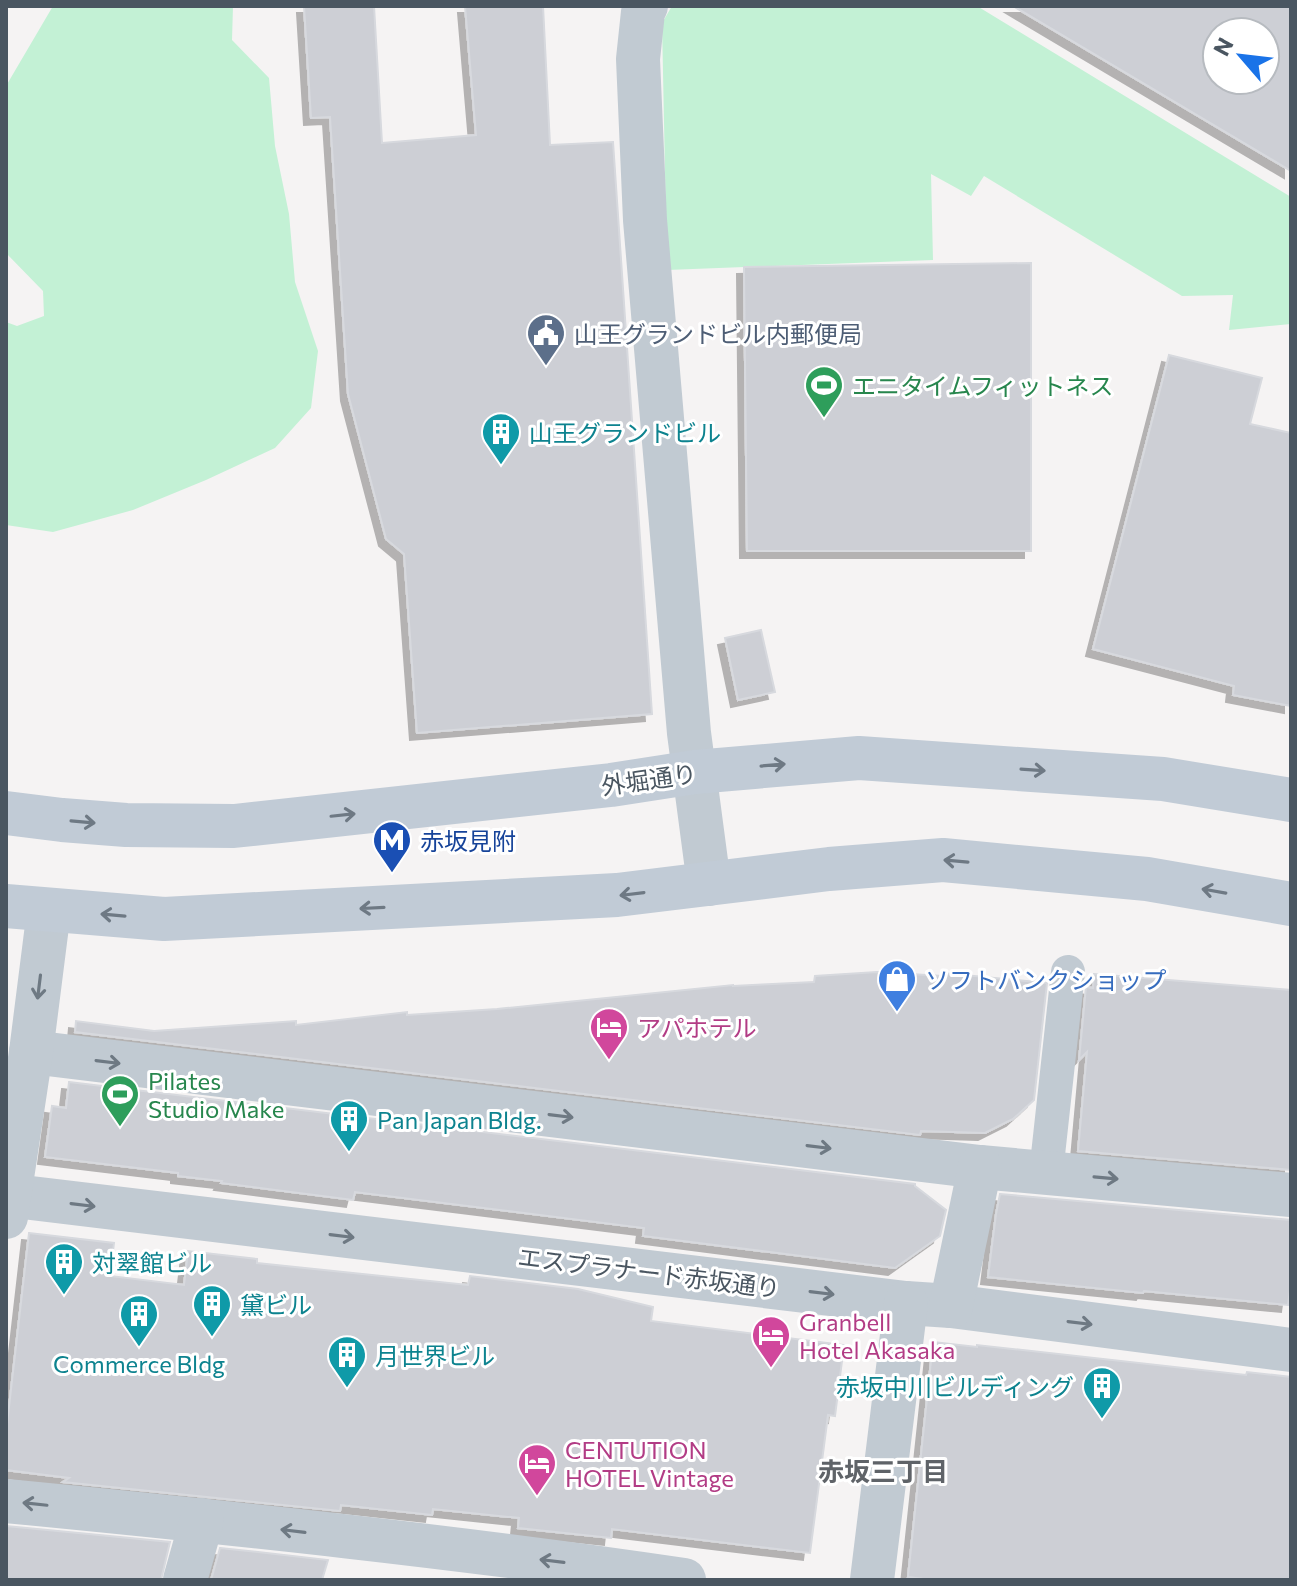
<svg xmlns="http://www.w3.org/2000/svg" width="1297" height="1586" viewBox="0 0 1297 1586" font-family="Commissioner,'Noto Sans JP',sans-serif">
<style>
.green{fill:#c3f1d5}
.building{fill:#cdcfd5;stroke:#d7d9de;stroke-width:2;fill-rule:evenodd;filter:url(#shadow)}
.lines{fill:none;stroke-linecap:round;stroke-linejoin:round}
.pedestrian{stroke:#c1cad2;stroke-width:34}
.minor{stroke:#c1cad2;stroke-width:44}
.secondary{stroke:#c1cbd6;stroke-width:44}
.oneway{stroke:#6e7984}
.oneway2{stroke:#6e7983}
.labels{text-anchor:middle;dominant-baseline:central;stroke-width:6;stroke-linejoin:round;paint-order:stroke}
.service-label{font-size:24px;fill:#4e5e75;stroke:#fff;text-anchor:start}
.leisure-label{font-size:24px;fill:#27864d;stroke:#fff;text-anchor:start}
.culture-label{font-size:24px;fill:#0d838f;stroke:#fff;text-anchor:start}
.street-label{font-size:24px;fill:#4a5661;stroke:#fff}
.transit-label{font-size:24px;fill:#164399;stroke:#fff;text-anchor:start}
.shop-label{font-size:24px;fill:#366cbe;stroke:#fff;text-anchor:start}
.hotel-label{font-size:24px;fill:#b23c85;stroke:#fff;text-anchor:start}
.neighbourhood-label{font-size:26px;font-weight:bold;fill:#5f6368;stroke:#fff}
</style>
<defs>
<filter id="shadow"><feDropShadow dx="-7" dy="7" stdDeviation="0" flood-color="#0004"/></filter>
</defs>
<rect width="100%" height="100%" fill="#f5f3f3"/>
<!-- green -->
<g class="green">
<path d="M53,6H233L232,40L269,78L275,146L289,214L295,282L318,351L311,408L275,448L206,480L133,510L53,532L6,525V322L17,326L44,316L43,291L6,253V86Z"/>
<path d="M672,6H977L1291,197V324L1229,330L1233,295L1182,296L984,176L971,196L931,174L933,260L667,270L662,23Z"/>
</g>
<!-- building -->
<g class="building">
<path d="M304,6H374L382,143L476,135L465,6H543L550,145L613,142L652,714L417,733L404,554L386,539L348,394L330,117L311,118Z"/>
<path d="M1013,6H1291V171ZM1217,32H1265V80H1217Z"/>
<path d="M1031,263V551H747L744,267Z"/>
<path d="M1169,355L1262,378L1250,424L1291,433V706L1233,695L1234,686L1093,649Z"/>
<path d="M761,630L775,692L738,700L725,638Z"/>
<path d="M877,972L943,976L944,973L1047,983L1034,1100L1013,1119L985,1133L921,1131L920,1135L75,1032L76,1021L154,1031L296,1021V1025L407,1012V1015L497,1009L733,985V986L814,982L815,976Z"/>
<path d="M1094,974L1291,990V1170L1078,1151L1087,1052L1079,1060L1086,987L1093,988Z"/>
<path d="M69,1082L915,1184V1186L946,1210L940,1236L895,1268L643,1236L644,1228L355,1192L353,1200L221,1183L222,1181L178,1176V1173L45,1157L52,1106L66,1108Z"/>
<path d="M1000,1194L1291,1220V1283L1288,1305L1144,1291L1143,1293L988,1277L996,1214Z"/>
<path d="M29,1233L114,1243L110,1276L184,1285L188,1251L257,1259V1263L468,1285L470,1276L578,1289L653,1307L651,1321L844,1345L835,1416L828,1415L810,1553L612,1529L611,1538L518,1528L519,1518L433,1509L432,1515L341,1505L340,1511L63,1482L69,1478L6,1470V1433Z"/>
<path d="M933,1342L977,1347V1345L1246,1375L1247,1372L1291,1377V1580H932L908,1577Z"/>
<path d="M6,1526L89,1534L170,1542L161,1580H6Z"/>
<path d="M220,1548L258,1552L328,1560L322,1580H211Z"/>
</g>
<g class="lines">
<!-- pedestrian -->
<path class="pedestrian" d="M1046,1173L1068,972"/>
<!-- minor -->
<g class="minor">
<path d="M646,6L643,12L638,59L645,220L689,733L709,884"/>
<path d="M31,1052L980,1167L1291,1195"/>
<path d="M6,1195L906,1303L951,1306L1291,1350"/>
<path d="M6,1217L31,1052L49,910"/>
<path d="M951,1306L980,1167"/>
<path d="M6,1501C233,1523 459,1547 684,1580"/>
<path d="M185,1580L202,1520"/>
<path d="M872,1580L906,1303"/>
</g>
<!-- secondary -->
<g class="secondary">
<path d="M6,813L62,820L126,825L234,826L611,785L695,772L859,758L1163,779L1291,800"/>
<path d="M6,906L164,919L617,895L829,869L943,860L1147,879L1291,904"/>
</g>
</g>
<!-- one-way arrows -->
<defs><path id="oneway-shaft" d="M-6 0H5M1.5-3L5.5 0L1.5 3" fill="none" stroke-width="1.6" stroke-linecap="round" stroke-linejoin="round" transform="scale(2)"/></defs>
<g class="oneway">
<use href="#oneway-shaft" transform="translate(773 765) rotate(-5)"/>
<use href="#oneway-shaft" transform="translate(1033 770) rotate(4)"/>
<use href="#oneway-shaft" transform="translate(343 815) rotate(-6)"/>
<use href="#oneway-shaft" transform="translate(83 822) rotate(5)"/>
<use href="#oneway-shaft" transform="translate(956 861) rotate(-175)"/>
<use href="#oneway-shaft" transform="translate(1214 891) rotate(-170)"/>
<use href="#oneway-shaft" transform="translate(632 894) rotate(173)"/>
<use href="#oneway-shaft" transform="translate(372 908) rotate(177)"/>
<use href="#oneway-shaft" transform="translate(113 915) rotate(-175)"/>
</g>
<g class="oneway2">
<use href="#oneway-shaft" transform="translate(39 987) rotate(97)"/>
<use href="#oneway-shaft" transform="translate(108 1062) rotate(7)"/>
<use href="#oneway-shaft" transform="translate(561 1116) rotate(7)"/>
<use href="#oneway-shaft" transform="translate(819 1147) rotate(7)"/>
<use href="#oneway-shaft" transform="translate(1106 1178) rotate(5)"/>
<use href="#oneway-shaft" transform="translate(83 1205) rotate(7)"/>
<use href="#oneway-shaft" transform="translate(342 1236) rotate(7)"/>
<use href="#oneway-shaft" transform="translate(822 1293) rotate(7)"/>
<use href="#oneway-shaft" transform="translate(1080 1323) rotate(7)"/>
<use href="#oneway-shaft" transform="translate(35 1504) rotate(-174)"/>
<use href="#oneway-shaft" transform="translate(293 1531) rotate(-173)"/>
<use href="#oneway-shaft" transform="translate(552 1561) rotate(-173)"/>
</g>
<!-- icons -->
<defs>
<g id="civic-pin" transform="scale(2)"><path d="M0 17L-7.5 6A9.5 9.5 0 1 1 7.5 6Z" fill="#5c6f8a" stroke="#fff"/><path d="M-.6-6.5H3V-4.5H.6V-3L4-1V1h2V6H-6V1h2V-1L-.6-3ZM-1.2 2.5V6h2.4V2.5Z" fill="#fff"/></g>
<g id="stadium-pin" transform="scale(2)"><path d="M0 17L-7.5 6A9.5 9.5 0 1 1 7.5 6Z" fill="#2e9e5b" stroke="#fff"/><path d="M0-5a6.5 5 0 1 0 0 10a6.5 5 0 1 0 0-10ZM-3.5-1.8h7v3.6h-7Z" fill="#fff"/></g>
<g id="building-pin" transform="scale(2)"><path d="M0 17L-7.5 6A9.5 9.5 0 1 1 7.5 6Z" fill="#0f9aa8" stroke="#fff"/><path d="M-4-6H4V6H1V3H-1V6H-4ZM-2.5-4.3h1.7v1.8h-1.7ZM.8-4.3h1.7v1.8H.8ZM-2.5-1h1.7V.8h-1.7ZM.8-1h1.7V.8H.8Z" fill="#fff"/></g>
<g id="metro-pin" transform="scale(2)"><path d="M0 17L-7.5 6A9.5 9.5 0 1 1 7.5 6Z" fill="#1a4fb4" stroke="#fff"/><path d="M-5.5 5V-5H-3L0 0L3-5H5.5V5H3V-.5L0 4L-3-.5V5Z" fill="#fff"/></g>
<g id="shop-pin" transform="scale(2)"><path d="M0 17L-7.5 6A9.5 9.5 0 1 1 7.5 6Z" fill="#3f7fe0" stroke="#fff"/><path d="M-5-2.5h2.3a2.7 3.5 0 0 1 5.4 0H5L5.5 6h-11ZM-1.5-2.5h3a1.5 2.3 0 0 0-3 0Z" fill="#fff"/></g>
<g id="hotel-pin" transform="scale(2)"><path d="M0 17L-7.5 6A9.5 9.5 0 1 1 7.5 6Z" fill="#d1479c" stroke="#fff"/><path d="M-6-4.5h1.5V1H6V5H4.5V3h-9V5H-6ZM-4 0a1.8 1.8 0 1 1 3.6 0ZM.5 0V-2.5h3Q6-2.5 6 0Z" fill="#fff"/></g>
</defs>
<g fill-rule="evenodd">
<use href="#civic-pin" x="546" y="333"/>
<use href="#stadium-pin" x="824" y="385"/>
<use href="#building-pin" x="501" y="432"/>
<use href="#metro-pin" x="392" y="840"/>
<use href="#shop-pin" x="897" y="979"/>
<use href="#hotel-pin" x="609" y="1027"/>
<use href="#stadium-pin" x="120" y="1094"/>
<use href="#building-pin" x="349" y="1119"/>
<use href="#building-pin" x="64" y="1262"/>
<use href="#building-pin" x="212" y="1304"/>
<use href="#building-pin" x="139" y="1314"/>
<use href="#hotel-pin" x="771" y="1335"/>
<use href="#building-pin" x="347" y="1355"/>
<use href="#building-pin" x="1102" y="1386"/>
<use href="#hotel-pin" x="537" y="1463"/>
</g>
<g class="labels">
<!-- service labels -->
<g class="service-label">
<text x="574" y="333">山王グランドビル内郵便局</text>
</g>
<!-- leisure labels -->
<g class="leisure-label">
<text x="852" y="385">エニタイムフィットネス</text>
<text x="148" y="1080">Pilates<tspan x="148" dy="28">Studio Make</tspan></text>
</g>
<!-- culture labels -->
<g class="culture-label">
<text x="529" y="432">山王グランドビル</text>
<text x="377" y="1119">Pan Japan Bldg.</text>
<text x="92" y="1262">対翠館ビル</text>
<text x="240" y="1304">黛ビル</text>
<text x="375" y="1355">月世界ビル</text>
<text x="139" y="1363" text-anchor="middle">Commerce Bldg</text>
<text x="1074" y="1386" text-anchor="end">赤坂中川ビルディング</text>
</g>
<!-- street labels -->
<g class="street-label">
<text transform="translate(649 779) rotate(-8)">外堀通り</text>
<text transform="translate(649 1272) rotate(7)">エスプラナード赤坂通り</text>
</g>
<!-- transit labels -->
<g class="transit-label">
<text x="420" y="840">赤坂見附</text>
</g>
<!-- shop labels -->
<g class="shop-label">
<text x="925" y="979">ソフトバンクショップ</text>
</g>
<!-- hotel labels -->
<g class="hotel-label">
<text x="637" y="1027">アパホテル</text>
<text x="799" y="1321">Granbell<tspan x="799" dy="28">Hotel Akasaka</tspan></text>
<text x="565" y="1449">CENTUTION<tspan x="565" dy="28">HOTEL Vintage</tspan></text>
</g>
<!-- neighbourhood labels -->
<g class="neighbourhood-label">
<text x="883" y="1470">赤坂三丁目</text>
</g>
</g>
<!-- border -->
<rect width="1297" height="1586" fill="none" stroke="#4a5661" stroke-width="16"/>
<!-- north arrow -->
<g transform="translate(1241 56) rotate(298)"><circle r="38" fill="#ffffff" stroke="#b7bbc0" stroke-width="2"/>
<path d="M0-6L14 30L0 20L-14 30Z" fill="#1a73e8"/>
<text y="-12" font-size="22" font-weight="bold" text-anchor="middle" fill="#4a5661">N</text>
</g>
</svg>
